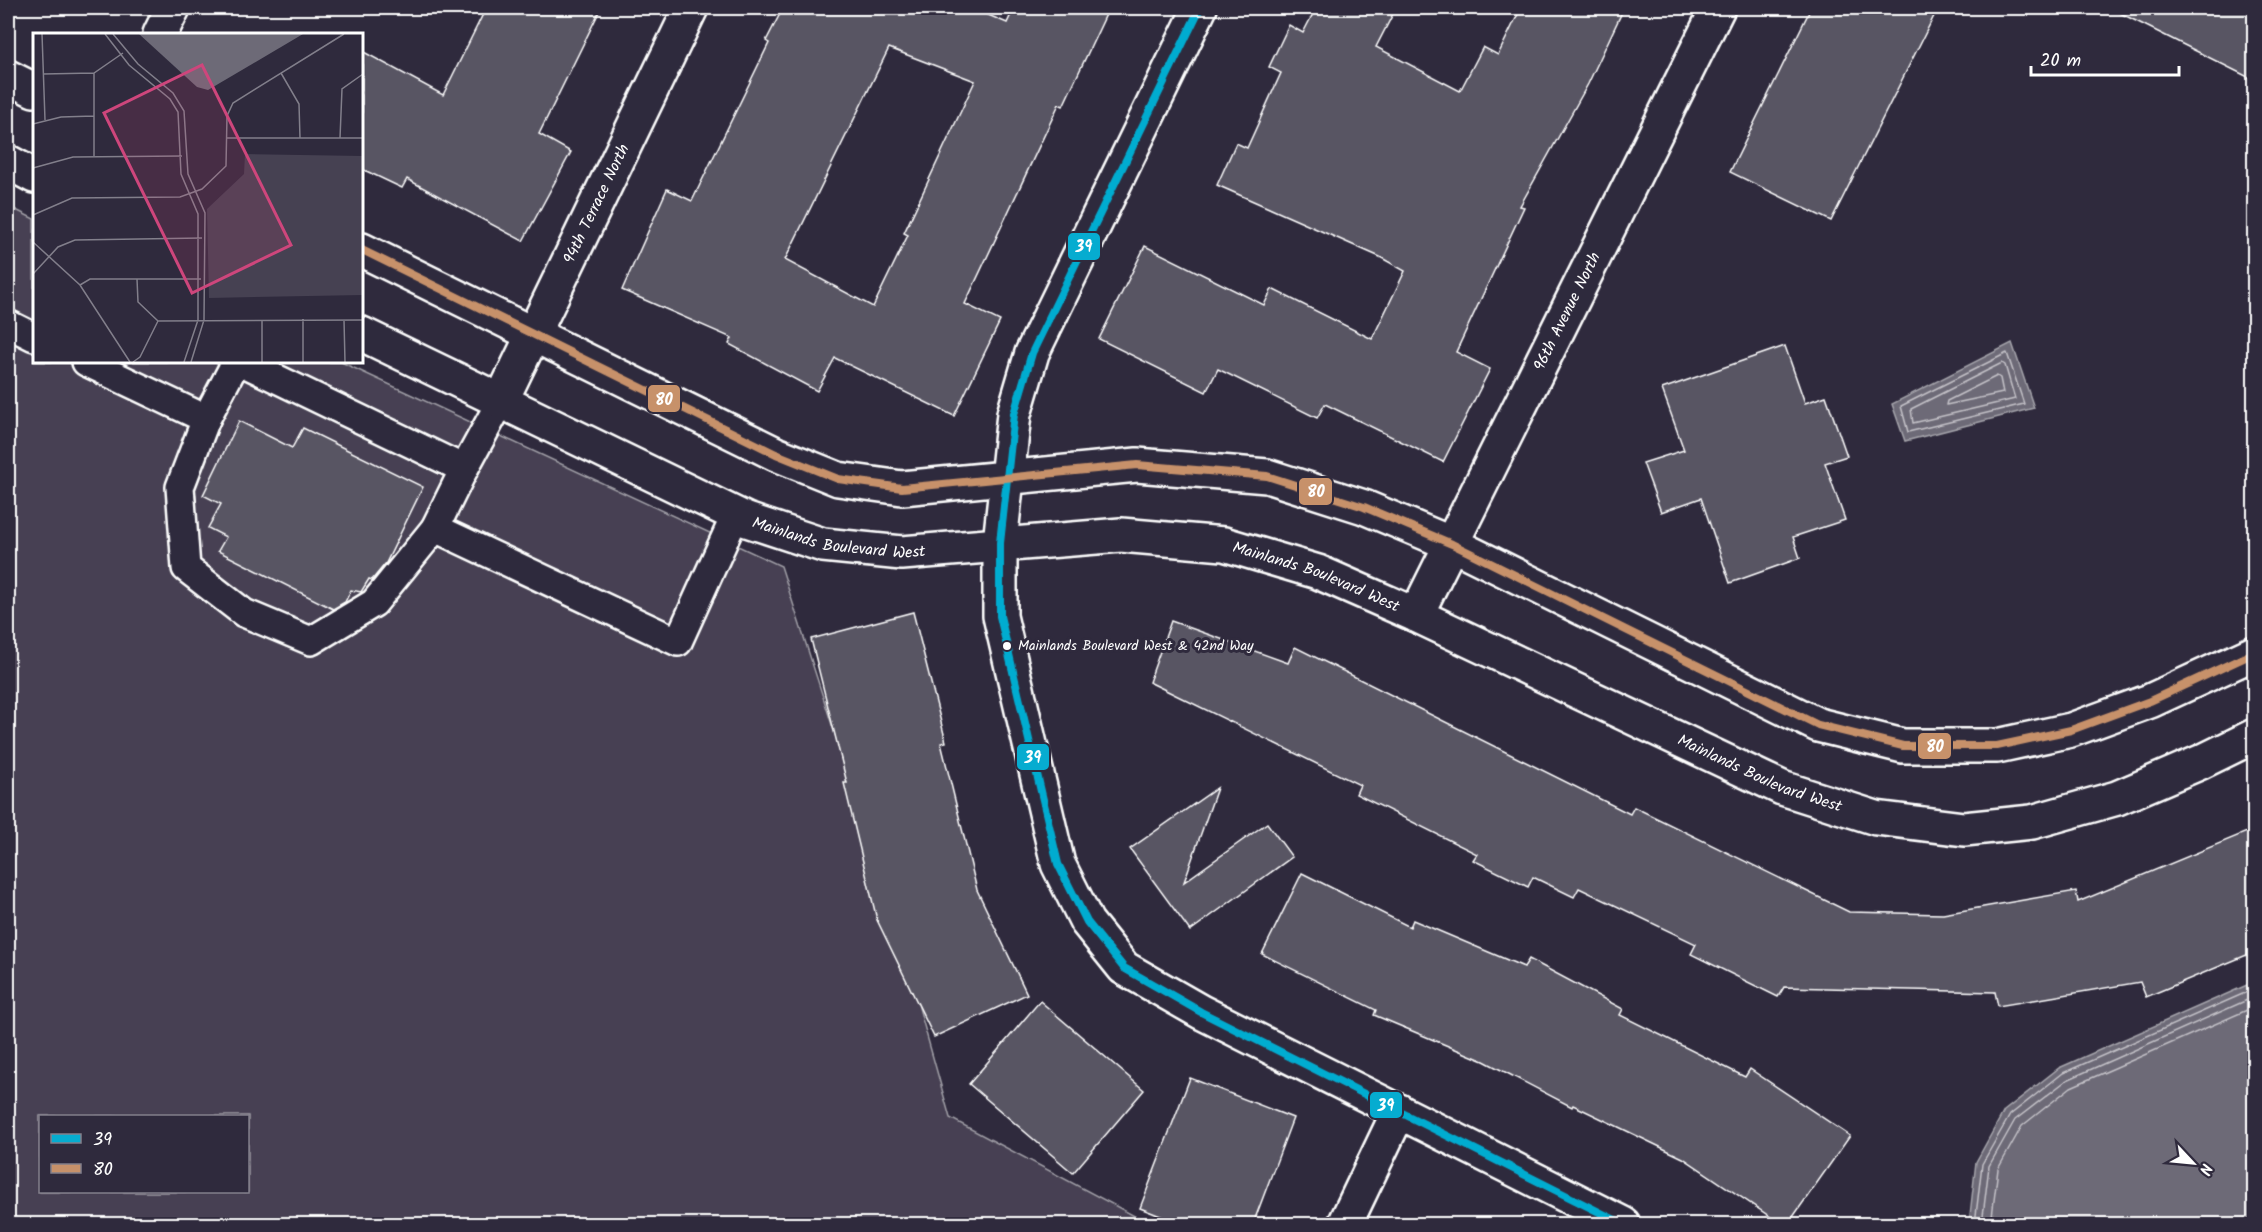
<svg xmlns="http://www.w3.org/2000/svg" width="2262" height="1232" viewBox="0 0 2262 1232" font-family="Kalam,sans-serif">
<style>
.green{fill:#464152;stroke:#a2a0a8;stroke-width:1.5;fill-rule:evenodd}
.water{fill:#6d6a77;stroke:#a7a6ad;stroke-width:1.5}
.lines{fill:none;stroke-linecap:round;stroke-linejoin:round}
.shore{stroke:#c5c3c9;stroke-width:1.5}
.building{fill:#595564;stroke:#fff;stroke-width:1.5;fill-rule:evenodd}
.lane-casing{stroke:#fff;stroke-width:32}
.street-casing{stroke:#fff;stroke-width:38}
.secondary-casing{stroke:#fff;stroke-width:38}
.lane{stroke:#2f2a3d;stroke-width:27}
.street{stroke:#2f2a3d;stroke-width:33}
.secondary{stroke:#2f2a3d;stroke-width:33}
.bus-1-casing{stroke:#2f2a3d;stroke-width:12}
.bus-2-casing{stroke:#2f2a3d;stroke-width:12}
.bus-1{stroke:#06acd0;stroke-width:8}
.bus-2{stroke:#c7916a;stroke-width:8}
.bus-dot{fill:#fff;stroke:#2f2a3d;stroke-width:2}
.labels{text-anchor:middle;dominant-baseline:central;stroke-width:6;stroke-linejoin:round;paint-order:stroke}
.bus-label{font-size:14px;fill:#fff;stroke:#2f2a3d;text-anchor:start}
.street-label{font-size:16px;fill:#fff;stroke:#2f2a3d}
.inset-road{fill:none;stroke:#827f8b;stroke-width:1.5}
.view{fill:#ce467c;fill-opacity:0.15;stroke:#ce467c;stroke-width:3}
.inset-edge{fill:none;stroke:#fff;stroke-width:3}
.line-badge{stroke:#2f2a3d;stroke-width:2}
.badge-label{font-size:16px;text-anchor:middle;font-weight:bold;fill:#fff}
</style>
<rect width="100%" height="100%" fill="#2f2a3d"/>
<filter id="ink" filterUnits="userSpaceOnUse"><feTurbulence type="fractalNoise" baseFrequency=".0167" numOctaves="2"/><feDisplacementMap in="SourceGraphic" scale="12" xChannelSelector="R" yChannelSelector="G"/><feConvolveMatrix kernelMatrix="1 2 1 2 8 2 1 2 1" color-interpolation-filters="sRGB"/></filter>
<g filter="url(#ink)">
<!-- green -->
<path class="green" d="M8,206L34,219V362H341L781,566L893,915L950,1118L1144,1221L1142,1224H8ZM40,1116H248V1192H40Z"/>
<!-- water -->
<g class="water">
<path d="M2012,343L2034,408L1905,441L1892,404Z"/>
<path d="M2254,982V1224H1969L1976,1162L2004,1111L2059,1068Z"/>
</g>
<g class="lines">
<!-- shore -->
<g class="shore">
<path d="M2007,353L2024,404L1908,432L1901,406Z"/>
<path d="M2002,363L2005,365L2015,399L1913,423L1911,409Z"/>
<path d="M1997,376L2000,378L2003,393L1946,405L1947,401Z"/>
<path d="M1975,1224L1982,1164L2010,1115L2063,1073L2254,989"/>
<path d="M1982,1224L1989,1166L2015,1120L2067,1080L2254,997"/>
<path d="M1991,1224L1998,1169L2022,1126L2071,1087L2254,1007"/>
</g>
</g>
<!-- building -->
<g class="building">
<path d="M486,8H601L539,134L571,152L523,241L407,179L402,188L362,169V51L443,95Z"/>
<path d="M783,8H972L1007,23L1014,8H1109L1063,106L1059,104L965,304L1000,321L954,416L835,358L817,391L729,344L732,338L622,290L667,189L692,201L769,43L766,41ZM889,48L975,81L904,233L908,235L873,307L785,260Z"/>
<path d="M1316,8H1396L1376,47L1460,91L1483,47L1498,55L1521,8H1624L1588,84L1520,206L1524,207L1456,352L1490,369L1443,462L1325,404L1317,418L1218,369L1206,392L1099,339L1145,246L1264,305L1272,289L1372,339L1405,271L1380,257L1217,185L1236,143L1247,148L1281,73L1269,67L1289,25L1303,33Z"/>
<path d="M1811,8H1938L1831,221L1730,172Z"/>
<path d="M2110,8H2254V80Z"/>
<path d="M1785,346L1805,403L1826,396L1847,456L1825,463L1845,520L1793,537L1800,558L1730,583L1701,498L1661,512L1643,463L1684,450L1662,389Z"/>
<path d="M239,421L292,448L303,428L423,487L386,563L372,580L369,579L361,592L351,590L345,602L333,609L218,551L226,537L208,528L221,504L203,495Z"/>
<path d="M913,612L946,742L941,743L977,890L1027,994L934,1037L877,920L844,783H847L811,639Z"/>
<path d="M1171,621L1288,663L1295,647L1630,814L1634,807L1849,912L1943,914L2076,891L2078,902L2254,829V952L2146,997L2140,982L1998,1006L1995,992L1784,987L1778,997L1691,954L1696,944L1579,888L1574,897L1533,877L1528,887L1473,860L1477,854L1356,794L1360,785L1149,682Z"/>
<path d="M1217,788L1184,882L1267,823L1292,857L1190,931L1130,849Z"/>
<path d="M1302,873L1410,927L1413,920L1524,967L1529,959L1623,1009L1620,1015L1745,1077L1750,1069L1850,1136L1788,1224H1781L1683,1158L1573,1105L1572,1107L1484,1061L1374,1015L1376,1010L1262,954Z"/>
<path d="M1040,1001L1144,1090L1073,1173L969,1084Z"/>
<path d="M1190,1078L1293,1118L1253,1224H1181L1140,1208Z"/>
</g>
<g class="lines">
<!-- lane casing -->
<g class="lane-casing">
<g id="lane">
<path d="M8,324L34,337"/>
<path d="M86,362L206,419L236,362"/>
<path d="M242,362L464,469L501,401"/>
<path d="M206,419L180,487L186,568L244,613L311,641L374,603L435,528"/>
<path d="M464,469L435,528L678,642L736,514"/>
</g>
</g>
<!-- street casing -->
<g class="street-casing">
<g id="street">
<path d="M1200,8L1032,353L1014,414L1000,543V616L1058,864L1087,922L1124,968L1201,1012L1623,1224"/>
<path d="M160,34L173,8"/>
<path id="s1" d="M501,401L691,8"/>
<path id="s2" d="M1416,615L1718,8"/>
<path d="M1345,1224L1399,1111"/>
</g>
</g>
<!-- secondary casing -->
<g class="secondary-casing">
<g id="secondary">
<path d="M8,77L34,90"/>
<path d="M8,162L34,176"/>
<path d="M362,250L776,454L838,479L902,488L1137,465L1267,476L1364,507L1452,544L1818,725L1903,746H1997L2071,730L2150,701L2254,653"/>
<path id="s3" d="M362,334L747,520L823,545L902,553L1121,535L1224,544L1318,572L1416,615L1782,788L1876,818L1964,829L2032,822L2117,798L2201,762L2254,736"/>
</g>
</g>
<!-- lane -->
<use href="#lane" class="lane"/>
<!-- street -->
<use href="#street" class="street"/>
<!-- secondary -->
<use href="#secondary" class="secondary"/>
<!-- bus-1 casing -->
<g class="bus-1-casing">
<path id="bus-1" d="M1200,8L1032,353L1014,414L1000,543V616L1058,864L1087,922L1124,968L1201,1012L1623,1224"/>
</g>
<!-- bus-2 casing -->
<g class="bus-2-casing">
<path id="bus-2" d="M362,250L776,454L838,479L902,488L1137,465L1267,476L1364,507L1452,544L1818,725L1903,746H1997L2071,730L2150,701L2254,653"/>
</g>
<!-- bus-1 -->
<use href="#bus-1" class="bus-1"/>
<!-- bus-2 -->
<use href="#bus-2" class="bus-2"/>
</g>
</g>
<!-- markers -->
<circle class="bus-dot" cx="1007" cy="646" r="5"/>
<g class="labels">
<!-- bus labels -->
<g class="bus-label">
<text x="1018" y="646">Mainlands Boulevard West &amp; 42nd Way</text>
</g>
<!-- street labels -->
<g class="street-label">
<text stroke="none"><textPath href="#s1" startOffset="219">94th Terrace North</textPath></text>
<text stroke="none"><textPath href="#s2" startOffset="339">96th Avenue North</textPath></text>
<text stroke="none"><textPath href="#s3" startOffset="522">Mainlands Boulevard West</textPath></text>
<text stroke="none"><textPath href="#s3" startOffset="1008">Mainlands Boulevard West</textPath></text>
<text stroke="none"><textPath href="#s3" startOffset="1494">Mainlands Boulevard West</textPath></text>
</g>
</g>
<!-- overview -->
<g transform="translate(33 33)">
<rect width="330" height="330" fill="#2f2a3d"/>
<path d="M212,121L330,123V262L176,265L174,176L211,141Z" fill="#464152"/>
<path d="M106,1H270L175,57L164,54Z" fill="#6d6a77"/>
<path class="inset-road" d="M9,1L12,87M72,1L96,32L137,66L145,79L148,141L165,181V287L151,329M80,1L105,31L140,60L151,78L155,141L172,180L171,287L158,329M61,40V123M248,40L266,71L267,105M10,41L61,40L90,20M0,91L28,84L61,83M193,105H330M307,105L309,56L330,41M0,135L40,124L149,123M0,182L39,165L147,164L169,156L193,133L194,83L200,70L311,1M0,209L47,252L97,329M0,241L25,214L42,207L169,205M104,246L105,269L125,288L330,287M47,252L57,246H168M270,286V329M311,287L312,329M100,329L107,324L125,288M229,329V287"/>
<path class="view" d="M169,32L258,212L159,260L71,80Z"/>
<rect width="330" height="330" class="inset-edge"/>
</g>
<g class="line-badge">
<rect x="1067" y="232" width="34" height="29" rx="6" fill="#06acd0"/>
<rect x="647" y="384" width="34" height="29" rx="6" fill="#c7916a"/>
<rect x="1298" y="477" width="35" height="29" rx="6" fill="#c7916a"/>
<rect x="1917" y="732" width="35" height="28" rx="6" fill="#c7916a"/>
<rect x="1016" y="743" width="34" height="28" rx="6" fill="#06acd0"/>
<rect x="1369" y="1091" width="34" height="28" rx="6" fill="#06acd0"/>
</g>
<g class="badge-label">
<text x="1084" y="252">39</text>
<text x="664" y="405">80</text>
<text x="1316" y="497">80</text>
<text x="1935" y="752">80</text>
<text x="1033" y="763">39</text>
<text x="1386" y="1111">39</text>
</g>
<!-- margin -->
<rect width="2262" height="1232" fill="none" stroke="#2f2a3d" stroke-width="30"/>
<rect x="15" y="15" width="2232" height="1202" fill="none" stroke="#fff" stroke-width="2" filter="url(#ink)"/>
<!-- legend -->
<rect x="39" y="1115" width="210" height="78" fill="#2f2a3d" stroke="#827f8b" stroke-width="1.5"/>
<rect x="51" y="1134" width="30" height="9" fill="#06acd0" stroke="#827f8b" stroke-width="1.5"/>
<text x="93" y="1145" font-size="18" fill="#ffffff">39</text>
<rect x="51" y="1164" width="30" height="9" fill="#c7916a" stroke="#827f8b" stroke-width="1.5"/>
<text x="93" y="1175" font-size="18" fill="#ffffff">80</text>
<!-- north arrow -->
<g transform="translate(2193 1163) rotate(116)" stroke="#2f2a3d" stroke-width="4.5" paint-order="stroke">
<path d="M0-4.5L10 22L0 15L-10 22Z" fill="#ffffff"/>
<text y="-9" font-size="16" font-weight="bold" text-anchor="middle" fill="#ffffff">N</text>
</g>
<!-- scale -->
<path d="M2031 66v9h148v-9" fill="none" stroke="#ffffff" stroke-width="3"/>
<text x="2040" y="66" font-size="18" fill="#ffffff" stroke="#2f2a3d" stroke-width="4.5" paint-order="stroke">20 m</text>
</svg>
